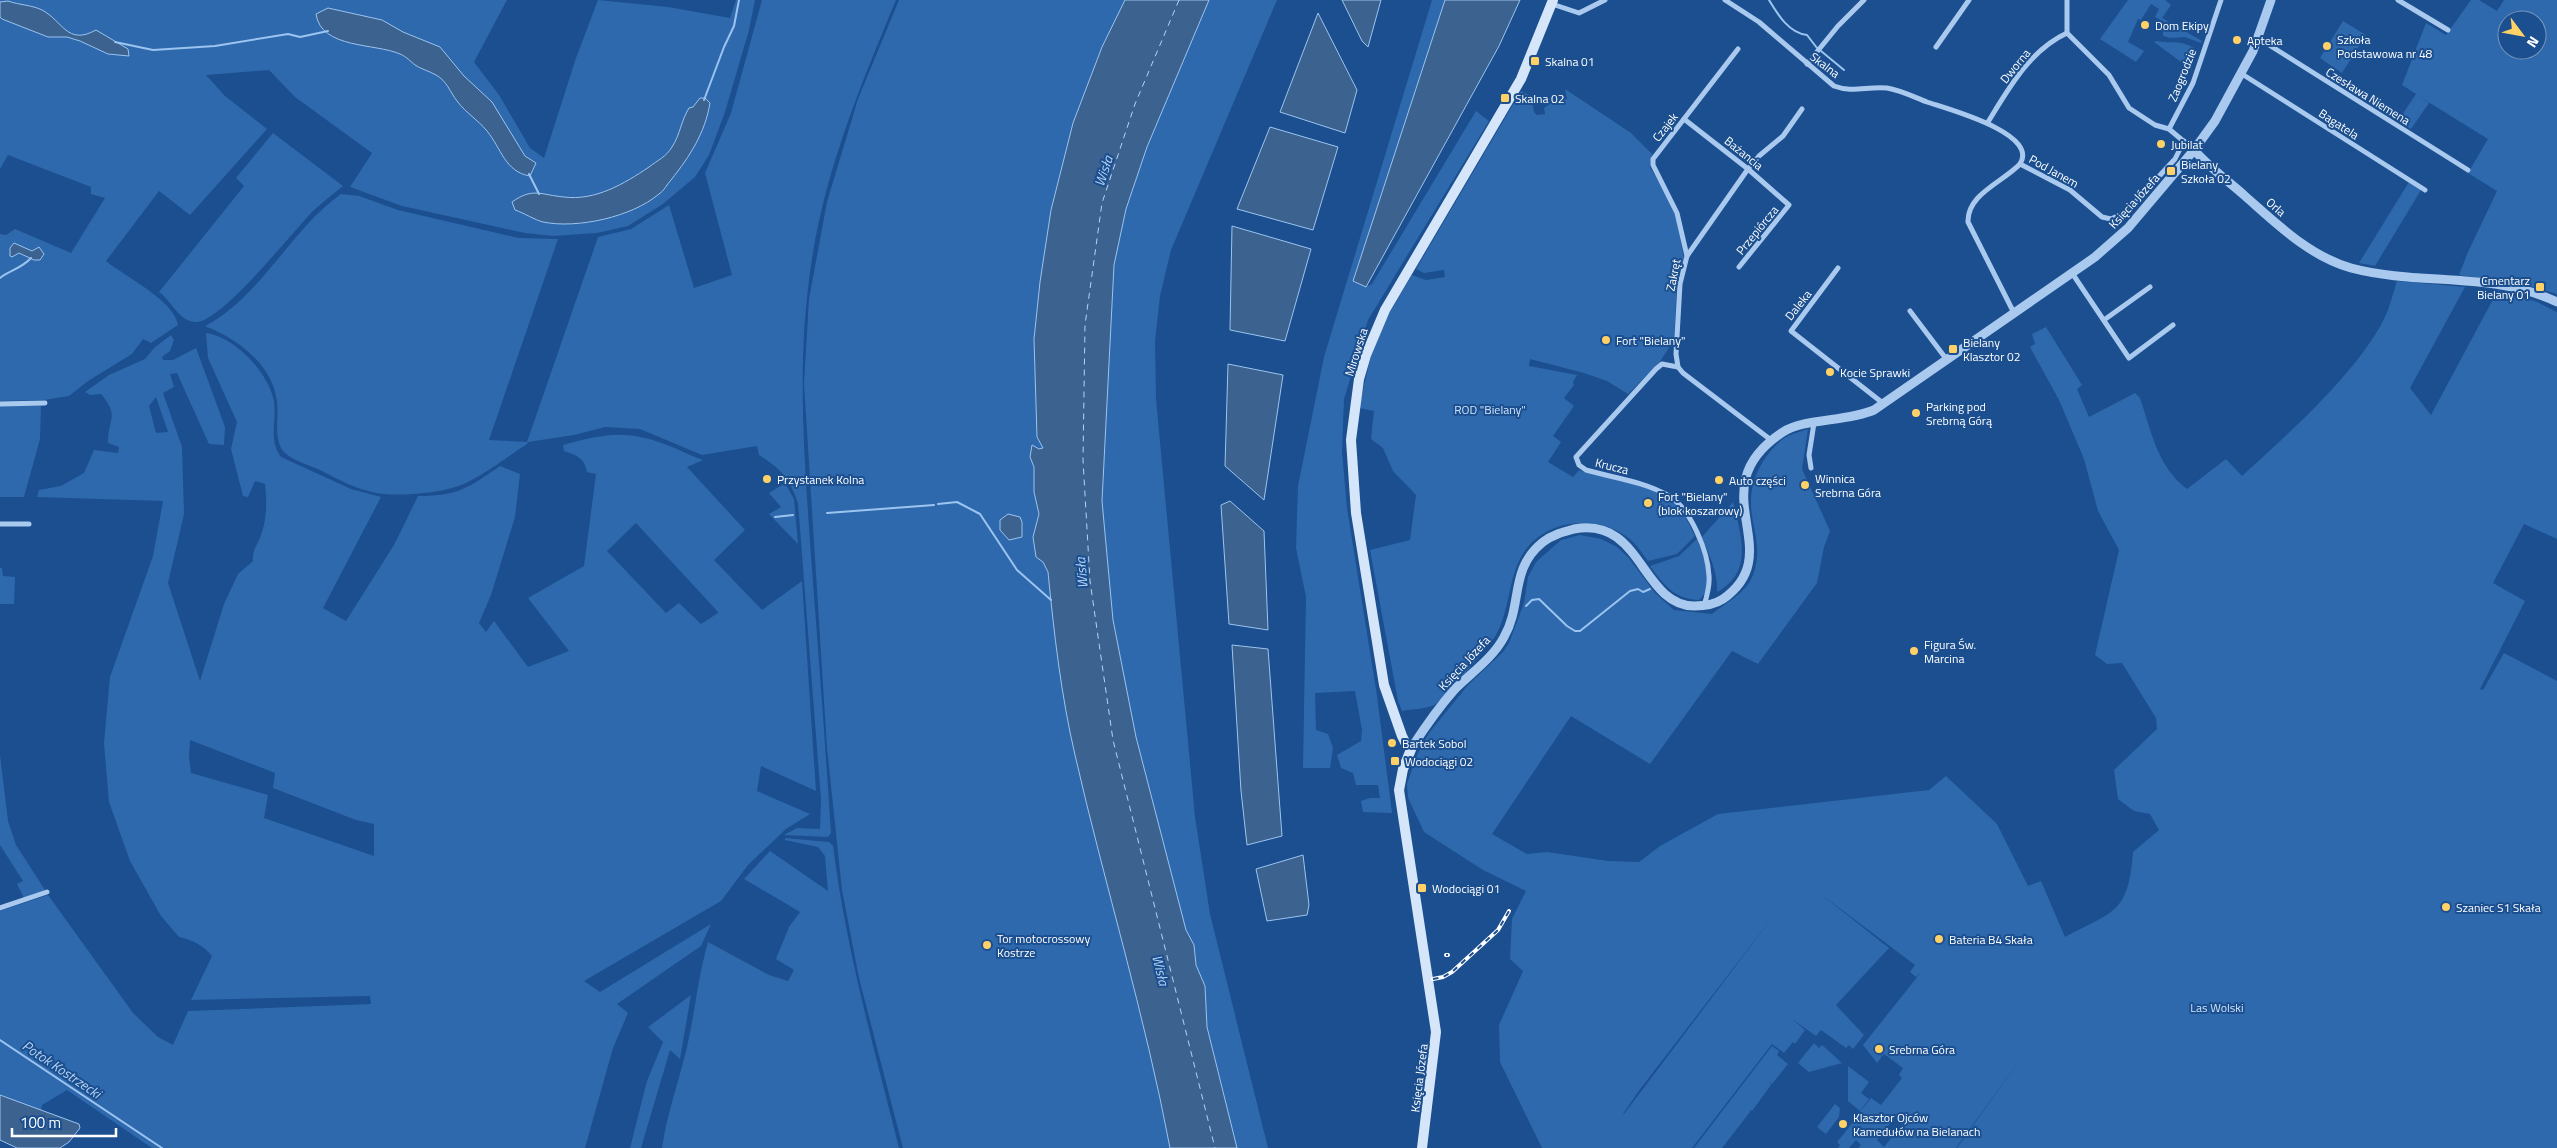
<svg xmlns="http://www.w3.org/2000/svg" width="2557" height="1148" viewBox="0 0 2557 1148" font-family="'Titillium Web',sans-serif">
<style>
.green{fill:#2e69ad;fill-rule:evenodd}
.water{fill:#3c6290;stroke:#9cc4f0}
.lines{fill:none;stroke-linecap:round;stroke-linejoin:round}
.stream{stroke:#9cc4f0;stroke-width:2}
.ferry{stroke:#b5d3f5;stroke-width:1;stroke-dasharray:6 5;stroke-linecap:butt}
.minor{stroke:#a9c9ee;stroke-width:5}
.tertiary{stroke:#a9c9ee;stroke-width:9}
.secondary{stroke:#d6e6fa;stroke-width:10}
.rail-casing{stroke:#fff;stroke-width:4}
.rail{stroke:#1b4f8f;stroke-width:2;stroke-dasharray:5.5;stroke-linecap:butt}
.poi-dot{fill:#ffd166;stroke:#1b4f8f;stroke-width:2}
.labels{text-anchor:middle;dominant-baseline:central;stroke-width:4;stroke-linejoin:round;paint-order:stroke}
.poi-label{font-size:12px;fill:#fff;stroke:#1b4f8f;text-anchor:start}
.street-label{font-size:12px;fill:#fff;stroke:#1b4f8f}
.park-label{font-size:12px;fill:#cfe3fa;stroke:#1b4f8f}
.water-label{font-size:14px;font-style:italic;fill:#b5d3f5;stroke:#1b4f8f}
</style>
<rect width="100%" height="100%" fill="#1b4f8f"/>
<!-- green -->
<g class="green">
<path d="M0,0H507L474,62L499,95L530,148L544,158L576,58L598,0L668,7L730,18L736,0H755L749,30L725,112L709,155L695,177L663,204L628,226L597,233L553,236L525,233L402,206L350,187L372,153L295,97L269,70L206,75L225,96L267,129L190,215L159,191L106,261C124,276 174,300 178,325L151,343L143,339L132,354L88,381L69,396L44,400L0,401V234L6,235L15,229L71,253L105,198L91,194V187L8,155L0,169Z"/>
<path d="M762,0H896C861,84 826,168 812,259C796,360 804,455 811,556C818,648 825,740 831,833L828,837L784,835L797,828L820,829L821,800L798,503C789,477 781,469 759,455L757,446L702,455L640,429L605,427L574,435L528,442L527,444C507,457 487,473 466,483C446,493 394,498 372,492C354,488 337,479 320,470C309,465 287,459 281,448C274,434 279,417 277,402C273,365 238,339 205,326C261,297 290,230 341,194L359,196L398,210L519,238L558,239L489,440L527,442L598,237L631,229L669,205L694,288L732,275L705,173L731,113Z"/>
<path d="M899,0H1125L1102,47L1073,123L1051,210L1040,282L1034,339L1037,437L1043,448L1030,457L1034,467V492L1039,514L1033,538L1036,557L1043,562L1048,572L1059,661L1075,754L1153,1065L1170,1148H903L859,978L842,890L827,748L804,384L809,299L827,202L858,99Z"/>
<path d="M1209,0H1277L1171,250L1160,296L1155,341L1156,399L1195,817L1210,914L1268,1148H1237L1207,1027L1205,986L1196,965L1194,945L1186,930L1136,737L1113,620L1102,501L1114,265L1126,209L1147,147Z"/>
<path d="M1432,0H1445L1353,281L1366,287L1372,284L1476,111L1489,121L1368,320L1344,399L1342,452L1347,508L1377,696L1392,813L1363,812L1361,801L1370,798H1380L1378,785H1356L1353,773L1341,768L1337,755L1361,741L1362,730L1355,691L1315,693L1316,730L1328,734L1333,748L1330,768H1303L1306,597L1296,548L1298,486L1324,357Z"/>
<path d="M2128,0H2165L2171,5L2162,18L2202,41L2201,43L2185,37L2170,38L2163,36V30L2168,29L2170,25L2155,17L2159,9L2151,4L2141,20L2138,19L2128,42L2144,51L2136,62L2100,39Z"/>
<path d="M2471,0H2479L2497,11L2504,0H2557V294L2521,284L2459,275L2468,252L2497,191L2468,173L2488,139L2417,95L2429,103L2411,129L2398,121L2416,94L2402,85L2426,23L2446,35ZM2507,20H2537V50H2507Z"/>
<path d="M2343,21L2366,35L2342,73L2320,58Z"/>
<path d="M2156,41C2172,44 2183,39 2196,50L2191,66L2192,70L2154,42Z"/>
<path d="M1565,89L1631,133L1652,154L1650,167L1671,202L1677,221L1684,259L1677,280L1674,340L1659,363L1628,394L1607,381L1584,373L1530,359L1529,366L1577,375L1573,382L1574,385L1564,398L1574,406L1553,436L1561,442L1548,462L1573,477L1579,470C1608,481 1650,482 1674,503C1684,511 1689,525 1695,536L1677,554L1648,561C1643,555 1638,546 1631,540C1597,512 1540,519 1520,559C1508,583 1509,612 1496,635C1492,643 1442,700 1436,704C1428,709 1412,709 1402,711L1398,701L1370,550L1410,540L1416,495L1393,471L1383,448L1371,439L1374,411L1359,408L1371,355L1387,317L1412,275L1426,280L1445,277L1444,270L1424,273L1416,269L1521,91L1531,96L1534,112L1537,115L1545,114L1544,108L1554,101L1567,99Z"/>
<path d="M273,133L343,186C333,194 323,202 314,210C293,231 221,323 196,322C179,322 171,300 159,292L244,186L236,178Z"/>
<path d="M2409,182L2421,190L2375,266L2359,263Z"/>
<path d="M2397,281L2465,287L2410,388L2431,415L2498,290L2537,302L2557,312V539L2524,524L2493,583L2525,601L2480,689L2483,690L2504,653L2557,681V1148H1957L2027,1050L1956,1148H1858L1861,1145L1856,1140L1849,1148H1838L1840,1145L1837,1142L1854,1121L1857,1123L1862,1116L1859,1113L1871,1098L1881,1105L1902,1078L1899,1075L1903,1068L1884,1054L1882,1057L1881,1049V1058L1877,1063L1863,1045L1922,971L1916,977L1910,972L1915,965L1818,892L1889,948L1836,1005L1864,1035L1853,1049L1849,1045L1846,1048L1821,1030L1816,1036L1792,1019L1805,1030L1795,1044L1793,1042L1784,1053L1772,1044L1692,1148H1542L1500,1062L1499,1025L1523,971L1510,959L1512,919L1526,891L1483,870L1424,832L1408,798L1407,784L1417,755L1429,733L1468,685L1503,652L1509,643L1524,603L1528,577L1536,562L1561,540L1580,535L1601,539L1617,547L1628,557L1655,593L1674,610L1712,614C1726,603 1747,592 1753,575C1764,546 1750,526 1751,499C1752,476 1765,453 1783,439C1789,434 1800,432 1808,429L1802,469L1830,531L1824,547L1817,583L1758,664L1732,651L1650,764L1571,716L1492,834L1527,854L1547,852L1608,861L1639,862L1660,846L1718,814L1929,790L1946,776L1997,824L2028,886L2041,881L2065,937C2115,910 2128,914 2133,852L2159,830L2150,814L2134,811L2118,799L2114,770L2157,729L2156,718L2122,663L2107,664L2095,655L2119,550L2098,511L2084,459L2059,400L2030,347L2035,344L2032,334L2046,327L2082,385L2077,389L2089,417L2135,393L2140,398C2152,433 2157,466 2187,489L2226,459L2242,476C2287,435 2366,365 2388,310C2391,301 2394,291 2397,281ZM1775,914L1624,1114H1623L1638,1092ZM1895,1117L1903,1123L1884,1147L1877,1140Z"/>
<path d="M206,333C235,337 268,372 274,401C277,421 268,439 281,457L351,489L381,497L323,608L346,621L394,545L418,496C458,496 468,488 500,466L520,474L515,517L491,595L479,623L486,632L494,621L528,667L569,651L528,598L584,566L596,474L587,472C585,458 576,455 564,451L563,445C605,434 625,429 667,445C679,449 690,456 703,460L687,467L745,530L714,560L762,610L802,581L816,791L761,766L757,791L810,814L786,829L748,865L721,901L584,981L600,992L711,924L701,946L617,1004L628,1013L613,1048L585,1148H152L67,1090L42,1105L41,1111L0,1095V911L48,895L133,1013L158,1037L173,1045L188,1011L371,1004L370,996L191,1000L212,956C204,946 193,940 179,937L161,916L130,861L109,802L104,743L110,677L153,556L163,501L37,497L39,490L61,486L84,473L94,450L118,453L119,447L108,443C108,418 120,417 101,394L90,395L85,392L109,375L145,359L155,347L171,335L174,340L170,351L162,357L163,360H173L196,348L225,427L224,445L209,444L177,373L170,374L174,387L163,393L182,447L184,514L168,583L200,681L224,604L238,574L253,561C252,550 257,546 261,535C267,518 267,502 265,484L255,481L248,497L243,496L231,449L237,422L208,358ZM156,397L168,432H167L156,433L149,406ZM636,523L718,612V613L701,624L679,603L666,613L607,551ZM190,740L275,773L273,788L356,820L374,824V856L264,818L268,795L191,773L189,756Z"/>
<path d="M0,406H41L40,439L24,497H0Z"/>
<path d="M785,483L794,499L798,544L769,514L781,507L769,493Z"/>
<path d="M1733,502C1741,536 1754,572 1717,592C1718,572 1709,555 1702,537Z"/>
<path d="M1697,539C1703,558 1717,585 1699,600C1674,599 1664,585 1650,566L1679,556Z"/>
<path d="M0,568H2L3,576L15,577L14,604H0Z"/>
<path d="M0,755L8,821L16,845L45,890L24,898L17,884L23,881L0,845Z"/>
<path d="M785,838L829,842L833,846C846,949 874,1048 899,1148H662C667,1113 679,1081 687,1047C695,1012 698,977 708,942L769,975L788,981L794,970L776,959L789,927L800,912L744,879L770,851L828,891L825,856L818,847L785,840Z"/>
<path d="M691,995L680,1059L670,1050L641,1148H630L647,1081L663,1042L648,1027Z"/>
<path d="M1814,1043L1819,1048L1822,1045L1842,1063L1809,1072L1798,1063Z"/>
<path d="M1772,1046L1779,1051L1777,1055L1788,1064L1772,1084L1770,1082L1771,1085L1752,1111L1750,1110V1112L1722,1148H1694Z"/>
<path d="M1848,1066L1869,1082L1861,1093L1869,1099L1860,1111L1848,1101Z"/>
<path d="M1835,1104L1840,1108L1839,1117L1826,1134L1817,1127Z"/>
</g>
<!-- water -->
<g class="water">
<path d="M1125,0H1209L1147,147L1126,209L1114,265L1102,501L1113,620L1136,737L1186,930L1194,945L1196,965L1205,986L1207,1027L1237,1148H1170C1145,1015 1105,886 1075,755C1061,695 1054,633 1048,572L1043,562L1036,557L1033,537L1039,514L1034,492V467L1030,457L1032,445L1039,449L1043,448L1037,437L1034,339L1040,282L1051,210L1073,123L1102,47Z"/>
<path d="M1342,0H1381L1368,47L1362,41Z"/>
<path d="M1445,0H1520L1499,46L1366,287L1353,281Z"/>
<path d="M8,1C19,5 32,5 42,10C63,21 67,46 96,30L128,49L129,56L108,54L80,41L67,37H48L2,19L0,17V2Z"/>
<path d="M328,8L382,20L403,32L440,47L464,76L492,102L525,156L536,163L530,176C505,172 501,148 487,131C478,120 466,113 457,101C450,92 447,81 436,75C429,71 421,69 415,65C410,61 407,57 400,54C375,43 321,49 316,14Z"/>
<path d="M1318,13L1357,90L1345,133L1280,112Z"/>
<path d="M700,98H705L710,103C705,133 690,156 671,180C667,184 664,191 659,194C632,217 577,229 543,222C535,220 524,213 515,210L512,202C533,187 541,195 564,197C595,201 624,184 649,167C658,160 666,157 672,147C680,135 681,121 689,108L693,107Z"/>
<path d="M1270,127L1338,147L1313,230L1237,209Z"/>
<path d="M1232,226L1311,249L1285,341L1230,330Z"/>
<path d="M14,243L32,251L39,247L44,254L40,260H34L19,253L12,257L10,256V248Z"/>
<path d="M1228,364L1283,375L1264,500L1225,466Z"/>
<path d="M1230,501L1264,531L1268,630L1229,624L1221,505Z"/>
<path d="M1008,514L1020,517L1022,522V537L1009,540L1000,530V520Z"/>
<path d="M1232,645L1268,649L1282,836L1247,845L1241,791Z"/>
<path d="M1303,855L1309,905L1307,915L1267,921L1256,869Z"/>
<path d="M0,1095L79,1124L80,1128L69,1142L60,1148H17L0,1140Z"/>
</g>
<g class="lines">
<!-- stream -->
<g class="stream">
<path d="M1769,0C1778,15 1789,33 1807,35L1817,48"/>
<path d="M115,42L153,50L215,46L288,34L300,37L328,31"/>
<path d="M1821,51L1844,70"/>
<path d="M704,100L724,47L734,26L739,0"/>
<path d="M529,174L539,194"/>
<path d="M0,278C10,270 21,269 31,258"/>
<path d="M938,504L957,502L980,514L1017,570L1051,600"/>
<path d="M827,513L934,505"/>
<path d="M775,517L793,515"/>
<path d="M1526,606L1532,600L1539,599L1567,626L1575,631H1580L1630,591L1638,589L1643,592L1650,589"/>
<path d="M0,1040L162,1148"/>
</g>
<!-- ferry -->
<path class="ferry" d="M1179,0L1135,104L1102,203L1085,325L1083,460L1090,581L1113,740L1215,1148"/>
<!-- minor -->
<g class="minor">
<path d="M1725,0L1759,22L1834,86C1852,93 1868,86 1887,88C1900,90 1914,97 1927,102C1944,108 2040,133 2020,164C2003,182 1967,194 1968,222L2014,313"/>
<path d="M2067,0V33L2109,75L2129,108L2155,125L2169,129L2194,150"/>
<path d="M2398,0L2448,30"/>
<path d="M1552,4L1579,13L1605,0"/>
<path d="M2258,38L2468,170"/>
<path d="M1936,47L1969,0"/>
<path d="M1807,64L1838,26L1864,0"/>
<path d="M2242,74L2425,190"/>
<path d="M1684,119L1748,169L1789,205L1739,267"/>
<path d="M1988,122C2009,88 2030,50 2067,33"/>
<path d="M2169,129L2193,83L2221,0"/>
<path d="M2020,164L2070,190L2102,217L2111,219L2126,212L2175,159L2184,141"/>
<path d="M1687,256L1677,213L1653,165V159L1738,49"/>
<path d="M1838,268L1791,331L1884,404"/>
<path d="M2072,273L2129,358L2173,325"/>
<path d="M1910,311L1947,360"/>
<path d="M2104,320L2150,287"/>
<path d="M1678,367L1662,364L1656,369L1576,457L1579,465L1586,470C1613,478 1644,481 1669,496C1691,509 1708,552 1709,576C1710,586 1707,596 1704,606"/>
<path d="M0,404L45,403"/>
<path d="M1771,440L1683,373L1678,367L1676,354L1680,284L1687,256L1748,169L1759,156L1783,136L1802,109"/>
<path d="M1811,468L1809,455L1814,423"/>
<path d="M0,524H29"/>
<path d="M0,908L47,892"/>
</g>
<!-- tertiary -->
<g class="tertiary">
<path d="M2194,150C2209,167 2228,181 2245,196C2277,224 2309,256 2351,268C2419,286 2492,271 2557,302"/>
<path d="M1412,747C1425,727 1439,707 1455,689C1471,673 1493,658 1504,637C1523,604 1509,569 1543,542C1552,535 1563,532 1574,529C1642,516 1641,605 1694,606C1704,606 1714,605 1723,599C1791,551 1696,489 1783,432C1805,418 1846,422 1874,410L2095,257L2128,228L2194,150L2215,121L2253,51L2271,0"/>
</g>
<!-- secondary -->
<path class="secondary" d="M1422,1148L1436,1032L1399,790L1403,769L1412,747L1406,744L1402,736L1384,685L1356,513L1351,440L1359,379L1366,355L1385,310L1521,79L1553,0"/>
<!-- rail casing -->
<g class="rail-casing">
<g id="rail">
<path d="M1446,955H1448"/>
<path d="M1433,979L1443,977L1452,972L1498,930L1509,911"/>
</g>
</g>
<!-- rail -->
<use href="#rail" class="rail"/>
</g>
<!-- markers -->
<g class="poi-dot">
<circle cx="2145" cy="25" r="5"/>
<circle cx="2237" cy="40" r="5"/>
<circle cx="2327" cy="46" r="5"/>
<rect x="1530" y="56" width="10" height="10" rx="2.5"/>
<rect x="1500" y="93" width="10" height="10" rx="2.5"/>
<circle cx="2161" cy="144" r="5"/>
<rect x="2166" y="166" width="10" height="10" rx="2.5"/>
<rect x="2535" y="282" width="10" height="10" rx="2.5"/>
<circle cx="1606" cy="340" r="5"/>
<rect x="1948" y="344" width="10" height="10" rx="2.5"/>
<circle cx="1830" cy="372" r="5"/>
<circle cx="1916" cy="413" r="5"/>
<circle cx="767" cy="479" r="5"/>
<circle cx="1719" cy="480" r="5"/>
<circle cx="1805" cy="485" r="5"/>
<circle cx="1648" cy="503" r="5"/>
<circle cx="1914" cy="651" r="5"/>
<circle cx="1392" cy="743" r="5"/>
<rect x="1390" y="756" width="10" height="10" rx="2.5"/>
<rect x="1417" y="883" width="10" height="10" rx="2.5"/>
<circle cx="2446" cy="907" r="5"/>
<circle cx="1939" cy="939" r="5"/>
<circle cx="987" cy="945" r="5"/>
<circle cx="1879" cy="1049" r="5"/>
<circle cx="1843" cy="1124" r="5"/>
</g>
<g class="labels">
<!-- poi labels -->
<g class="poi-label">
<text x="2155" y="25">Dom Ekipy</text>
<text x="2337" y="39">Szkoła<tspan x="2337" dy="14">Podstawowa nr 48</tspan></text>
<text x="2247" y="40">Apteka</text>
<text x="1545" y="61">Skalna 01</text>
<text x="1515" y="98">Skalna 02</text>
<text x="2171" y="144">Jubilat</text>
<text x="2181" y="164">Bielany<tspan x="2181" dy="14">Szkoła 02</tspan></text>
<text x="2530" y="280" text-anchor="end">Cmentarz<tspan x="2530" dy="14">Bielany 01</tspan></text>
<text x="1616" y="340">Fort "Bielany"</text>
<text x="1963" y="342">Bielany<tspan x="1963" dy="14">Klasztor 02</tspan></text>
<text x="1840" y="372">Kocie Sprawki</text>
<text x="1926" y="406">Parking pod<tspan x="1926" dy="14">Srebrną Górą</tspan></text>
<text x="1815" y="478">Winnica<tspan x="1815" dy="14">Srebrna Góra</tspan></text>
<text x="777" y="479">Przystanek Kolna</text>
<text x="1729" y="480">Auto części</text>
<text x="1658" y="496">Fort "Bielany"<tspan x="1658" dy="14">(blok koszarowy)</tspan></text>
<text x="1924" y="644">Figura Św.<tspan x="1924" dy="14">Marcina</tspan></text>
<text x="1402" y="743">Bartek Sobol</text>
<text x="1405" y="761">Wodociągi 02</text>
<text x="1432" y="888">Wodociągi 01</text>
<text x="2456" y="907">Szaniec S1 Skała</text>
<text x="997" y="938">Tor motocrossowy<tspan x="997" dy="14">Kostrze</tspan></text>
<text x="1949" y="939">Bateria B4 Skała</text>
<text x="1889" y="1049">Srebrna Góra</text>
<text x="1853" y="1117">Klasztor Ojców<tspan x="1853" dy="14">Kamedułów na Bielanach</tspan></text>
</g>
<!-- street labels -->
<g class="street-label">
<text transform="translate(1825 65) rotate(37)">Skalna</text>
<text transform="translate(2015 66) rotate(-51)">Dworna</text>
<text transform="translate(2182 75) rotate(-68)">Zaogrodzie</text>
<text transform="translate(2368 96) rotate(32)">Czesława Niemena</text>
<text transform="translate(2339 124) rotate(33)">Bagatela</text>
<text transform="translate(1665 127) rotate(-52)">Czajek</text>
<text transform="translate(1744 153) rotate(39)">Bażancia</text>
<text transform="translate(2054 171) rotate(29)">Pod Janem</text>
<text transform="translate(2134 201) rotate(-48)">Księcia Józefa</text>
<text transform="translate(2276 207) rotate(41)">Orla</text>
<text transform="translate(1757 230) rotate(-51)">Przepiórcza</text>
<text transform="translate(1673 275) rotate(-79)">Zakręt</text>
<text transform="translate(1798 305) rotate(-52)">Daleka</text>
<text transform="translate(1356 352) rotate(-72)">Mirowska</text>
<text transform="translate(1612 466) rotate(14)">Krucza</text>
<text transform="translate(1464 663) rotate(-47)">Księcia Józefa</text>
<text transform="translate(1419 1078) rotate(-83)">Księcia Józefa</text>
</g>
<!-- park labels -->
<g class="park-label">
<text x="1490" y="409">ROD "Bielany"</text>
<text x="2217" y="1007">Las Wolski</text>
</g>
<!-- water labels -->
<g class="water-label">
<text transform="translate(1103 171) rotate(-72)">Wisła</text>
<text transform="translate(1081 573) rotate(-95)">Wisła</text>
<text transform="translate(1161 970) rotate(76)">Wisła</text>
<text transform="translate(62 1069) rotate(34)">Potok Kostrzecki</text>
</g>
</g>
<!-- north arrow -->
<g transform="translate(2522 35) rotate(122)"><circle r="24" fill="#1b4f8f" stroke="#7695bc"/>
<path d="M0-4L9 19L0 12L-9 19Z" fill="#ffd166"/>
<text y="-8" font-size="14" font-weight="bold" text-anchor="middle" fill="#ffffff">N</text>
</g>
<!-- scale -->
<path d="M12 1128v8h104v-8" fill="none" stroke="#ffffff" stroke-width="2.5"/>
<text x="20" y="1128" font-size="15" fill="#ffffff" stroke="#1b4f8f" stroke-width="4" paint-order="stroke">100 m</text>
</svg>
